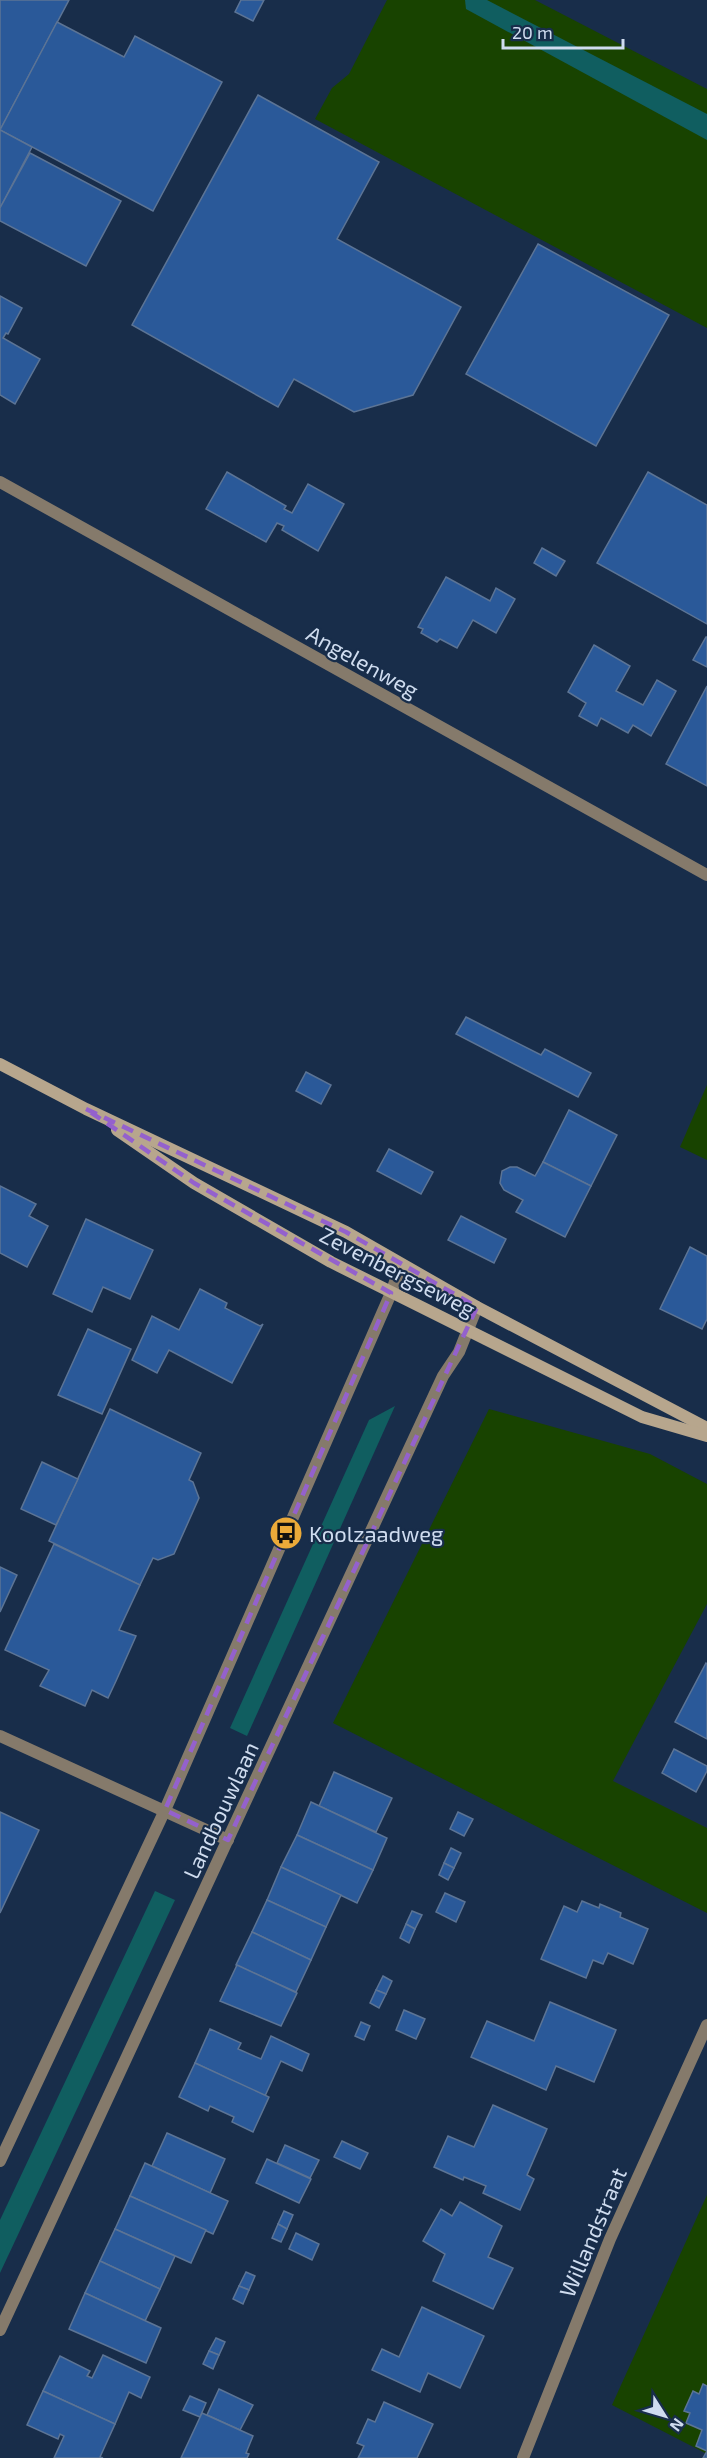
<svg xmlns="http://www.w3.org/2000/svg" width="707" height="2458" viewBox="0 0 707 2458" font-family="'Exo 2',sans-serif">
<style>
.green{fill:#184300}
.water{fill:#105e60}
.building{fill:#2a5999;stroke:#5c7495;stroke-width:1.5}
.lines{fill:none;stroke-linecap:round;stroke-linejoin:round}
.street{stroke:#857a6b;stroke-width:12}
.secondary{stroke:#b7a68d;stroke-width:12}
.marked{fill:none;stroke:#9461cd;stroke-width:4.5;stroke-dasharray:12 8;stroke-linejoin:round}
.labels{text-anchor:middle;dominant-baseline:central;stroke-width:4.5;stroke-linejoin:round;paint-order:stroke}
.street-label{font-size:22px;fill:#cfdcef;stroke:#182d4a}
.poi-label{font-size:22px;fill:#cfdcef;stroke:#182d4a;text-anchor:start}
</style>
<rect width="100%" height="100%" fill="#182d4a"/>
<!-- green -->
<g class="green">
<path d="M387,0H535L707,89V328L315,119L332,88L349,74Z"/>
<path d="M707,1085V1160L680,1147Z"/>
<path d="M489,1409L650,1454L707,1484V1604L613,1781L707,1828V1913L333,1723Z"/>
<path d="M707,2195V2454L612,2405Z"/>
</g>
<!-- water -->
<g class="water">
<path d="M465,0H487L707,114V140L466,9Z"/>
<path d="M395,1406L247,1736L230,1728L369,1420Z"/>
<path d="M155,1891L175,1900L0,2273V2220Z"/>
</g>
<!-- building -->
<g class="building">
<path d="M0,0H69L0,130Z"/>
<path d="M241,0H264L253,21L235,12Z"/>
<path d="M57,22L124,57L135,36L222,82L153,211L0,130Z"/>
<path d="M258,95L379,162L337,239L461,307L413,395L354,412L294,379L278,407L132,325Z"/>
<path d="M0,130L32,147L0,208Z"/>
<path d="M30,153L121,201L86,266L0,221V208Z"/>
<path d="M538,244L669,315L596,446L466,374Z"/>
<path d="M0,296L22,308L8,334L6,333L3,338L40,359L15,404L0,395Z"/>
<path d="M227,472L286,506L284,509L292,513L308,484L344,504L318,551L282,530L284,526L277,523L266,542L206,509Z"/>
<path d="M648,472L707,505V624L597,563Z"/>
<path d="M542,548L565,561L556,576L534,563Z"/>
<path d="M446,577L490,601L496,588L515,599L496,633L473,620L457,648L440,639L437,642L421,633L423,629L418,627Z"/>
<path d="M706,637H707V667L693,660Z"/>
<path d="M594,645L630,666L616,691L643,705L657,680L676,691L651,736L633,725L628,733L601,718L597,726L579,716L586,703L568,692Z"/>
<path d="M707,686V786L666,764Z"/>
<path d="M466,1017L541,1055L545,1049L591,1073L578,1097L456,1034Z"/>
<path d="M306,1072L331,1085L321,1104L296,1091Z"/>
<path d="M569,1110L617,1135L591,1186L543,1162Z"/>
<path d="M389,1149L433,1172L421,1194L377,1171Z"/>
<path d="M543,1162L591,1186L565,1237L516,1212L523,1200L504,1190L500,1183L502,1171L510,1167H517L535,1176Z"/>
<path d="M0,1186L36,1204L29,1216L48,1226L27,1267L0,1253Z"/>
<path d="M461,1216L506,1239L494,1263L448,1240Z"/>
<path d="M86,1219L153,1250L130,1299L103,1287L92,1312L53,1294Z"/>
<path d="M690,1247L707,1256V1319L702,1329L660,1309Z"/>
<path d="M200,1289L227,1303L225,1308L260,1326L263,1324L232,1383L169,1350L157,1373L132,1360L152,1316L179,1330Z"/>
<path d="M88,1329L131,1349L102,1414L58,1395Z"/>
<path d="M110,1409L201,1453L189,1480L193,1482L199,1498L174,1554L158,1560L153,1558L140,1585L49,1541Z"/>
<path d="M42,1462L78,1479L56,1525L21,1509Z"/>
<path d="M54,1544L140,1585L119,1630L136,1636L116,1681L108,1698L92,1690L85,1706L40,1686L49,1670L5,1650Z"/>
<path d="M0,1567L17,1575L0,1612Z"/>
<path d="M706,1663L707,1664V1739L675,1722Z"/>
<path d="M674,1749L707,1766V1771L696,1792L662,1773Z"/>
<path d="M334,1772L392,1798L376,1832L319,1806Z"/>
<path d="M311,1802L387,1838L373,1870L297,1835Z"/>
<path d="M0,1812L39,1830L0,1913Z"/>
<path d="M458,1812L473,1819L464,1836L450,1829Z"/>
<path d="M297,1835L373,1870L357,1903L281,1867Z"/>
<path d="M451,1848L461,1853L454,1868L444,1863Z"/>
<path d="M444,1863L454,1868L448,1880L439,1875Z"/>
<path d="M281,1867L341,1895L326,1927L267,1900Z"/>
<path d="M445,1893L465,1902L456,1922L436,1912Z"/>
<path d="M267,1900L326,1927L311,1960L252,1932Z"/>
<path d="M582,1901L599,1908L600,1904L621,1913L620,1917L648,1929L633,1964L608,1953L603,1964L593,1960L586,1978L541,1959L564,1906L577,1912Z"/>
<path d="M412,1911L422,1915L415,1929L406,1924Z"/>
<path d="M406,1924L415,1929L409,1943L400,1938Z"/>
<path d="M252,1932L311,1960L296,1992L236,1965Z"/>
<path d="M237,1965L297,1993L281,2026L220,2001Z"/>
<path d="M383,1976L392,1981L386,1994L376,1990Z"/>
<path d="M376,1990L386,1994L379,2008L370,2003Z"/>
<path d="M550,2002L616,2030L594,2082L556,2066L546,2090L471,2057L487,2021L534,2041Z"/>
<path d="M404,2010L425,2019L416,2039L396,2030Z"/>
<path d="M361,2022L370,2026L364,2040L355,2036Z"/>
<path d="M210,2029L241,2043L238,2049L261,2059L271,2036L309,2054L302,2071L281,2061L265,2096L195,2063Z"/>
<path d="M195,2063L269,2097L253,2132L232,2122L234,2117L210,2106L208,2111L179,2097Z"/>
<path d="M493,2105L547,2129L527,2175L534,2179L520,2210L483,2193L486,2186L464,2177L463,2180L434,2167L448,2136L474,2147Z"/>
<path d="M167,2133L225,2159L210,2193L152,2166Z"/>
<path d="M342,2141L368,2153L360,2169L334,2157Z"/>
<path d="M285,2145L319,2160L310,2178L277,2163Z"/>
<path d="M267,2159L311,2179L299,2203L256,2183Z"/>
<path d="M145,2163L228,2201L213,2234L130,2196Z"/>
<path d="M130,2196L206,2230L191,2263L115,2229Z"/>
<path d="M460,2202L502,2226L488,2257L513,2268L493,2309L433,2281L445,2254L423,2241L441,2209L452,2216Z"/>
<path d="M284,2211L293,2215L287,2229L278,2224Z"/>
<path d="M278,2224L287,2229L281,2242L272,2238Z"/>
<path d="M115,2229L175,2256L160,2289L100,2261Z"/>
<path d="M296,2233L319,2244L312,2260L289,2249Z"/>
<path d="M100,2261L160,2289L145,2321L85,2293Z"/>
<path d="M246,2272L255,2276L249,2290L239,2286Z"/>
<path d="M239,2286L249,2290L243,2304L233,2299Z"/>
<path d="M85,2293L161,2328L146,2363L69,2329Z"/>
<path d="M422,2307L484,2336L460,2388L428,2373L420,2392L372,2370L382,2349L399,2357Z"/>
<path d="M216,2338L225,2342L219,2355L209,2351Z"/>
<path d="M209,2351L219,2355L213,2369L203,2364Z"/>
<path d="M103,2355L150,2377L141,2398L129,2392L115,2424L43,2391L60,2356L90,2371L87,2376L92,2378Z"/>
<path d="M703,2384L707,2386V2458H703L707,2451L696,2446L702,2430L686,2423L690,2413L684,2411L693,2391L699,2394Z"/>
<path d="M219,2389L253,2405L240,2430L207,2415Z"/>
<path d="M43,2391L115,2424L100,2457L103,2458H54L64,2436L60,2434L58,2439L27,2425Z"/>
<path d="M190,2396L206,2403L200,2417L183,2410Z"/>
<path d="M384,2402L433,2424L417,2458H358L364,2446L357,2443L368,2419L375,2422Z"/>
<path d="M202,2413L253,2436L246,2453L249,2454L247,2458H181Z"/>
</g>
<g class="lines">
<!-- street -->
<g class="street">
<path d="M0,482L707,875"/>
<path d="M0,1736L228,1840"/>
<path d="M0,2161L165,1810L391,1293L401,1265"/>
<path d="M0,2330L443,1376L459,1352L477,1307"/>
<path d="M523,2458L610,2239L707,2025"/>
</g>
<!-- secondary -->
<g class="secondary">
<path d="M0,1064L86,1109L346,1232L477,1307L707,1428"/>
<path d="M117,1130L194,1183L331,1262L642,1417L707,1436"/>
</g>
</g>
<!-- marked area -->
<path class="marked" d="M86,1109L346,1232L477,1307L228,1840L165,1810L391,1293L194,1183Z"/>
<!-- icons -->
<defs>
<g id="bus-disc" transform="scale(1.725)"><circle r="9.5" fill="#ebaa39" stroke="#182d4a"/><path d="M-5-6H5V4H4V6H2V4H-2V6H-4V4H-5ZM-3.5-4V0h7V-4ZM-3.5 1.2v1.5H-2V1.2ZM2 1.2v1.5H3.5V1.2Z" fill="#111"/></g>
</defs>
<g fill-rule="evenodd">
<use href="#bus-disc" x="286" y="1533"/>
</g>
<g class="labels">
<!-- street labels -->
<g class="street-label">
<text transform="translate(363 661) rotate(29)">Angelenweg</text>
<text transform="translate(398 1271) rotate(27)">Zevenbergseweg</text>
<text transform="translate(220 1810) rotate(-65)">Landbouwlaan</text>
<text transform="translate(592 2232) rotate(-67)">Willandstraat</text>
</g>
<!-- poi labels -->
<g class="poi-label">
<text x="309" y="1533">Koolzaadweg</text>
</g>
</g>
<!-- north arrow -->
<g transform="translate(665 2416) rotate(127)" stroke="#182d4a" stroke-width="4.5" paint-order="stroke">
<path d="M0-4.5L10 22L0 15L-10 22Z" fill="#cfdcef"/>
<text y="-9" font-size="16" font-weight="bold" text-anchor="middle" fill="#cfdcef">N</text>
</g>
<!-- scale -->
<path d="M503 39v9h120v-9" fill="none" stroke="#cfdcef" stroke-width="3"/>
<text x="512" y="39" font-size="18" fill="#cfdcef" stroke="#182d4a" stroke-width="4.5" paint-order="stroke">20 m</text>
</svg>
